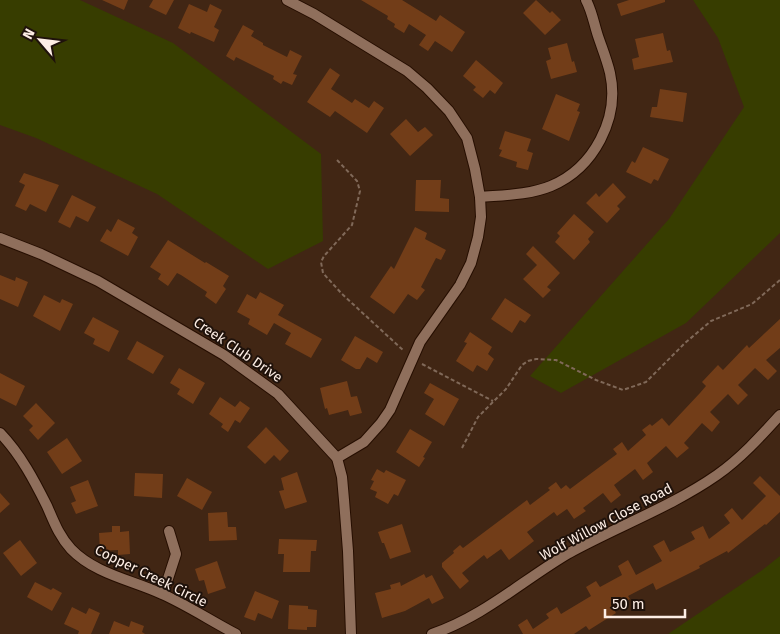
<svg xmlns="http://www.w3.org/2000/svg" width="780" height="634" viewBox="0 0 780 634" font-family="'Fira Sans',sans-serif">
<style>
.green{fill:#373d00}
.building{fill:#723d18}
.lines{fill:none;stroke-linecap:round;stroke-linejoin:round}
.minor-casing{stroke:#260e00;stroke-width:12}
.path{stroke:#806959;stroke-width:2;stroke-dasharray:4 2.5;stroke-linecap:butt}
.minor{stroke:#8f6f5c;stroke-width:10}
.labels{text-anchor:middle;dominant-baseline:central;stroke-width:4;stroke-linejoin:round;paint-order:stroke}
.street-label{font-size:14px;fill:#fdeee5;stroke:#1f120b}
</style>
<rect width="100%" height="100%" fill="#412614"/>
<!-- green -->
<g class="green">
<path d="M0,0H80L173,43L321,154L323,241L268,269L157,194L36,138L0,125Z"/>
<path d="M693,0H780V233L686,323L561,393L530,376L669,219L744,107L718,38Z"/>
<path d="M780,556V634H668L761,571Z"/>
</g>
<!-- building -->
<g class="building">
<path d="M102,0H128L124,10Z"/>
<path d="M153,0H174L166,15L149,7Z"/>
<path d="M361,0H402L436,21L440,15L465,32L452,52L435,41L428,51L419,45L426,35L409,24L404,33L394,27L395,24L387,19L388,16Z"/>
<path d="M536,0L550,13L552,11L561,20L545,35L523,13Z"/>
<path d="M629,0H665V2L621,16L617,4Z"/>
<path d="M189,4L207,12L210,4L222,10L214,27L219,30L214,42L191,32L190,34L178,28Z"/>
<path d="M243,25L254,31L251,36L263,43V45L287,57L290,50L302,56L293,74L297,75L292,85L283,81L281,84L273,79L274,76L236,57L234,61L226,56Z"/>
<path d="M663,33L667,51L670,50L673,62L634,70L632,59L639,57L635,39Z"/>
<path d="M567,43L572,62L574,61L577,72L551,79L546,61L551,59L548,48Z"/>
<path d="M476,60L503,83L495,94L490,90L483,98L473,90L476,87L463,76Z"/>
<path d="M330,68L340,75L331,89L352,103L355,99L369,108L374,101L384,108L367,133L335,111L330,117L307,102Z"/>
<path d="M660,89L687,93L683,122L650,117L652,107H657Z"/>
<path d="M556,94L580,104L577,111L580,112L569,141L542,129Z"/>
<path d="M406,119L418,132L425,127L433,135L410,156L390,134Z"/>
<path d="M505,131L531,139L527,151L533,153L528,170L516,167L517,162L499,156L502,150L499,149Z"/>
<path d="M643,147L669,159L658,181L654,179L651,184L626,172L632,161L635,163Z"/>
<path d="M24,173L59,185L46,212L30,204L26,211L15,206L25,185L19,182Z"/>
<path d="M416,180H441L440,198L449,199V212L415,211Z"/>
<path d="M613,183L626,197L617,206L620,209L607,223L586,203L596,193L599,197Z"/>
<path d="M72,195L96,207L88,222L76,216L70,228L58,222Z"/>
<path d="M574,214L594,232L588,239L590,242L574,260L555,242L560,236L557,233Z"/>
<path d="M118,219L135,228L132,233L138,237L128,256L100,241L107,229L111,232Z"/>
<path d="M415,227L427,233L425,239L446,250L441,260L436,258L421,287L425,290L417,300L408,294L394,314L370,297L391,266L394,269Z"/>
<path d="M168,240L205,263L206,262L229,276L223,286L226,289L216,304L205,296L207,292L181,275L177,273L168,286L158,279L161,274L150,267Z"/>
<path d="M533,246L560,273L547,287L551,290L543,298L523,279L537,265L526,254Z"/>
<path d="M0,275L15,281L16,277L28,282L18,307L0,299Z"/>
<path d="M260,292L284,305L278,315L322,339L311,358L285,344L291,333L274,323L267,335L248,324L250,319L237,312L247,294L256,299Z"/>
<path d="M44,295L60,303L62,299L73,304L60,331L33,316Z"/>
<path d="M505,298L531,315L525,323L520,320L512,333L491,319Z"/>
<path d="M93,317L119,331L109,352L93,344L95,339L84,333Z"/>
<path d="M780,319V348L766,360L777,371L768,380L755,368L738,385L748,395L738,405L728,394L710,412L720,422L712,432L702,423L684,443L689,448L677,458L666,446L647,463L653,472L643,480L635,469L614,485L621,495L611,503L603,493L583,508L586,511L574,519L567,509L557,516L554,512L527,532L534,541L509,560L501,549L487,559L484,555L462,573L469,581L460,589L442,567V563L454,553L453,551L460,545L463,548L527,500L530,505L550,490L548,488L556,482L561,489L566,485L570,489L617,454L613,449L622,442L628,451L646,435L642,430L650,424L652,426L662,418L669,426L700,393L706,386L702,382L718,365L723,370L747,345L749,348Z"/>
<path d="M470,332L492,347L488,354L494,359L487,371L477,365L473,372L456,361L467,343L464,342Z"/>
<path d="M355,336L383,352L377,363L367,357L360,369H356L341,360Z"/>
<path d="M137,341L164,356L153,374L127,359Z"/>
<path d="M179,368L205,383L193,404L177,394L180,389L170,383Z"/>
<path d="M0,373L25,386L16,406L0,398Z"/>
<path d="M347,381L351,397L357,396L362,413L350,416L348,410L329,415L327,408L325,409L320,388Z"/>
<path d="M430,383L459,399L444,426L425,414L434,399L424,393Z"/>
<path d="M220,397L235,407L240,401L250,408L240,423L235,420L228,432L221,427L223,424L209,414Z"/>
<path d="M36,403L55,423L38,440L29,430L33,426L23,416Z"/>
<path d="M266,427L289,451L280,461L274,455L265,464L247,447Z"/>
<path d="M410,429L432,442L423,457L425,458L419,467L396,452Z"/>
<path d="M67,438L82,461L62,474L47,452Z"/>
<path d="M377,469L384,473L386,470L406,480L398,496L394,494L388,504L375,497L377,492L370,489L374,481L371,480Z"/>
<path d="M297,472L307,502L285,509L279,491L284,490L281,478Z"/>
<path d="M135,473L163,474L162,498L134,496Z"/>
<path d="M760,476L780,496V512L766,525L765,524L728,553L727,551L699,566L700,568L656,590L653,583L628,596L630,599L613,608L616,613L589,630L586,626L574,634H523L518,625L527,619L533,629L549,618L546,614L557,607L561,614L591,596L586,587L596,581L600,587L622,575L618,566L628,560L636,575L662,561L653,546L664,540L670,552L695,539L691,532L703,526L709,539L730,523L724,515L732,508L742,520L766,496L753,483Z"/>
<path d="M187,478L212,492L202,510L177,496Z"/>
<path d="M88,480L98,506L76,514L71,503L76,501L70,487Z"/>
<path d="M0,493L10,504L0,513Z"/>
<path d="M227,512L228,527H236L237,540L209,541L208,513Z"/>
<path d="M402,524L411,552L390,559L384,543H382L378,532Z"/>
<path d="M112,526H120V532L129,531L130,554L118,555V550L100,551L99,533L112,532Z"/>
<path d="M279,539L317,540L316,551H311L310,572H283L284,554H278Z"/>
<path d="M20,540L37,563L21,576L3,553Z"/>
<path d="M217,561L226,588L208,594L204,580L199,581L195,569Z"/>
<path d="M424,574L426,578L432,575L444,598L432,604L429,598L405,611L382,618L375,593L391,589L390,585L400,582L401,586Z"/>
<path d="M35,582L51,590L53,588L62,593L52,611L27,597Z"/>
<path d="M255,591L279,601L272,619L258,613L255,621L244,617Z"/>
<path d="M289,605L308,606V609L317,610L316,627H307V630L288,629Z"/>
<path d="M72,607L86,614L89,608L100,613L91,634H78L79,631L64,624Z"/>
<path d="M114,621L129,627L131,621L144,626L142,632L145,634H109Z"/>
</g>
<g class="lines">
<!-- minor casing -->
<g class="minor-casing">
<g id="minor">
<path d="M287,0L314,14L407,71L427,88L449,111L467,138L475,169L480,197L481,217L478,237L471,263L460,285L420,342L390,410L381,423L364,442L337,458"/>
<path d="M480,197C504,195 529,195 551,186C594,168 620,118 610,73C607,60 602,48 598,36C594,24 592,11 586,0"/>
<path d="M0,238L41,254L98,281L224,355L278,394L337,458L342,477L344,500L348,551L351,634"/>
<path d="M0,433C21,455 34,480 47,506C54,522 59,536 71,549C95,574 132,580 162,594C187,605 211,621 236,634"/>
<path d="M163,594L176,554L169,531"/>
<path d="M432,634C483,617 523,580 569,553C618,526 671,507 717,475C741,458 760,437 780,415"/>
</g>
</g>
<!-- path -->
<g class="path">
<path d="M337,160L357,181L360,191L352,225L324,256L321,262L323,273L342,294L404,351"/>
<path d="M422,364L493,401"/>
<path d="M462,448L478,417L506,389L522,365L528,361L536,359L556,360L596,380L623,390L646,382L685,343L711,321L752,304L780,280"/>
</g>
<!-- minor -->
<use href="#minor" class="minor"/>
</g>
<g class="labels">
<!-- street labels -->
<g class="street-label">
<text transform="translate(238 350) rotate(34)">Creek Club Drive</text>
<text transform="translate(606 522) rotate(-28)">Wolf Willow Close Road</text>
<text transform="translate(151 576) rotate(26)">Copper Creek Circle</text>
</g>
</g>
<!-- north arrow -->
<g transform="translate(40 40) rotate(298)" stroke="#1f120b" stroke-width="4" paint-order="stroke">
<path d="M0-4L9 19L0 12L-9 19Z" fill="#fdeee5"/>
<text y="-8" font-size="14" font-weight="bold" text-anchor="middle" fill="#fdeee5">N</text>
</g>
<!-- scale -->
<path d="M605 609v8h80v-8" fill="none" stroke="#fdeee5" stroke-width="2.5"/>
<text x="612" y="609" font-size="15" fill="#fdeee5" stroke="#1f120b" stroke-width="4" paint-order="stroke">50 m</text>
</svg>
